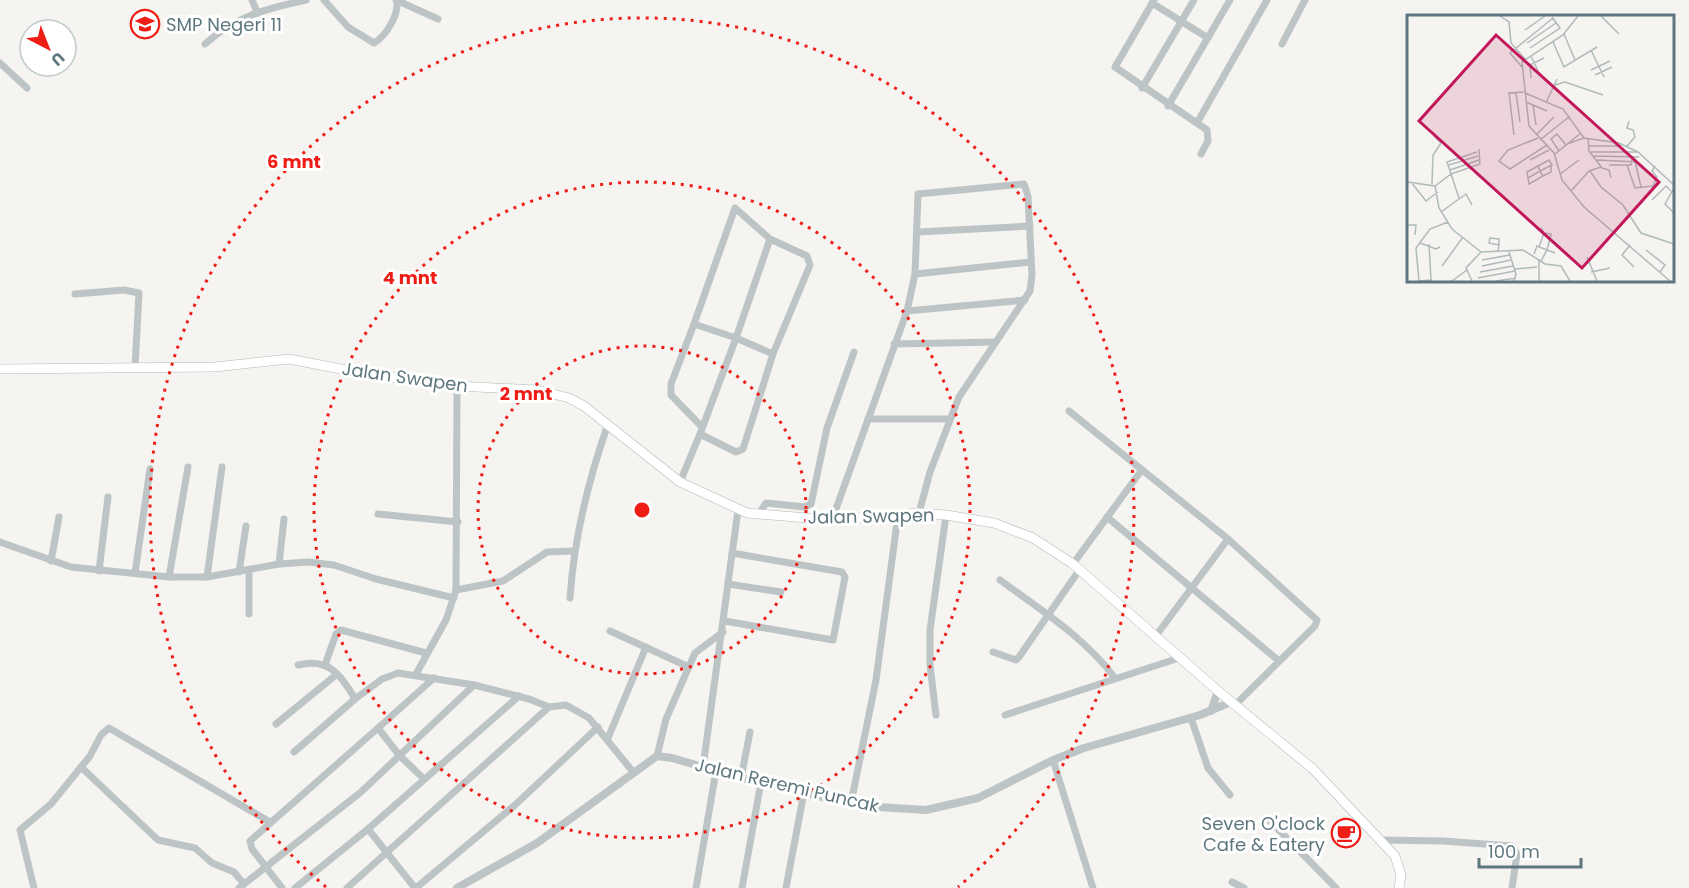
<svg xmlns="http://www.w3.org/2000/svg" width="1689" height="888" viewBox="0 0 1689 888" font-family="Poppins,sans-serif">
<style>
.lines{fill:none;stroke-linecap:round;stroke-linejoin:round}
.secondary-casing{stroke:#afb8bb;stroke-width:10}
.minor{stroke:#bdc4c6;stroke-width:7}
.tertiary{stroke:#bdc4c6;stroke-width:8}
.secondary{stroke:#fff;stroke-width:9}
.ring{fill:none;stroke:#f01d16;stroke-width:3;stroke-dasharray:3 6}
.labels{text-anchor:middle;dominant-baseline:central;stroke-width:6;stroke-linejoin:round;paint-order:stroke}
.poi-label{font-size:18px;fill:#5e777e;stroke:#fff;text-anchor:start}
.street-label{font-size:18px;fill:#5e777e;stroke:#fff}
.inset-road{fill:none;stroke:#b0babb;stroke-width:1.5}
.view{fill:#c2185b;fill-opacity:0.15;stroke:#c2185b;stroke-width:3}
.inset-edge{fill:none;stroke:#5e777e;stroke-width:3}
.centre{fill:#f01d16;stroke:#fff;stroke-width:3}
.ring-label{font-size:18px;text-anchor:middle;font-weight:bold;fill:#f01d16;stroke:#fff;stroke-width:6;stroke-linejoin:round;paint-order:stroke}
</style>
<rect width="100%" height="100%" fill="#f5f4f0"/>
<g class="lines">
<!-- secondary casing -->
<g class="secondary-casing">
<path id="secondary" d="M0,369L215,367L289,359L367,374L457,386L537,390L569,398L584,406L680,482L747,513L832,520L919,513L946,515L994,523L1033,538L1073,564L1218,691L1313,769L1395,856L1401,875L1399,888"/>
</g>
<!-- minor -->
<g class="minor">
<path d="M252,0L257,12"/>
<path d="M324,0L348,27L374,43C386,36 398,16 397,2"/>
<path d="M396,0L438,19"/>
<path d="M1154,0L1115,67L1207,130L1208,141L1201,154"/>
<path d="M1152,3L1208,38"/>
<path d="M205,44C234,17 268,8 306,0"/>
<path d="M1282,44L1305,0"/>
<path d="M0,63L27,88"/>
<path d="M1142,88L1194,0"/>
<path d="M1168,106L1230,0"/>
<path d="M1197,123L1267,0"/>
<path d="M918,232L1030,226"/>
<path d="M915,274L1030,262"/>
<path d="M75,294L124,290L139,293L135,367"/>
<path d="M907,311L1025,300"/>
<path d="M694,324L735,208L770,239"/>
<path d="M894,344L995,342"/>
<path d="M1069,411L1228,539L1317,620L1315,626L1235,705"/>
<path d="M868,419H949"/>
<path d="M702,427L671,395V384L694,324L736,338L770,239L807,256L810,265L773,354L743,449L736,452L700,434L736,338L773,354"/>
<path d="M680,482L700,434"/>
<path d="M378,514L458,522"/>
<path d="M758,515L766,503L805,507L811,504L827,428L854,352"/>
<path d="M1107,517L1279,661"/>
<path d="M832,520L907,311L915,274L918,194L1024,184L1028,196L1032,275L1030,291L959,397L930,472L919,513"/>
<path d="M0,542L71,567L169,577H207L279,564L308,562L334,565L376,579L454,598"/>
<path d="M51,561L59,517"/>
<path d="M279,564L284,519"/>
<path d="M1073,564L1141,471"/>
<path d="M249,570V614"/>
<path d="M99,571L108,497"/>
<path d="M239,572L246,526"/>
<path d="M135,573L150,469"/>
<path d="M169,577L188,467"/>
<path d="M207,577L222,467"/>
<path d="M1000,580C1041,610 1084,637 1115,678"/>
<path d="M728,584L781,592"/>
<path d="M456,590L503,581L547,552L574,551"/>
<path d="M570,598C574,537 588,481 608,424"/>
<path d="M725,621L833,640L845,577L842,572L732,553"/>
<path d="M610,631L689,667"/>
<path d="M1155,637L1228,539"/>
<path d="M993,652L1016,660L1019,657L1080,569"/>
<path d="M298,665C328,658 340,673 355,699L382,679L398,673L474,685L529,699L549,707L566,705L589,718L634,773"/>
<path d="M325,665L336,634L341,630L426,653"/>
<path d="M416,674L446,620L456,590L457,386"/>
<path d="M936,715L930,665V630L946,515"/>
<path d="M1005,715L1179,658"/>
<path d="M1191,718L1208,768L1230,795"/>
<path d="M276,724L337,674"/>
<path d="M608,738L646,647"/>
<path d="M294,752L355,699"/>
<path d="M657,756L666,719L695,653L723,632"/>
<path d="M1053,760L1093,888"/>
<path d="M81,767L158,840L195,848L212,863L234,872L244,884"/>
<path d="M703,767L738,510"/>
<path d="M741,778L750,732"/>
<path d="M424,779L399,755L378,728L434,678"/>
<path d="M851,803L876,680L898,515"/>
<path d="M1270,821L1336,888"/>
<path d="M368,829L415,888"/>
<path d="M1380,840L1443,841L1512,846L1517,854L1512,888"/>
<path d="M1232,882L1244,888"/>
<path d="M34,888L20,830L51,804L90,756L101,735L109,728L270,822"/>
<path d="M239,888L361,792L474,685"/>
<path d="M282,888L252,849L250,841L378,728"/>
<path d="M295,888L368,829L519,696"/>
<path d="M347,888L549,707"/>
<path d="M416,888L515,805L598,727"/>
<path d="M696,888L716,771"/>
<path d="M742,888L761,782"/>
<path d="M786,888L804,792"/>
</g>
<!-- tertiary -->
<g class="tertiary">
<path d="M1211,711L1218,691"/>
<path d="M457,888L537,843L657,756L672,758L741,778L861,806L926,810L978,798L1053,760L1084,748L1200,715L1231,702"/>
</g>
<!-- secondary -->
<use href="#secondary" class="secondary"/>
</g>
<!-- distance rings -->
<g class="ring">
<circle cx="642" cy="510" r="164"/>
<circle cx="642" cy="510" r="328"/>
<path d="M326 887A492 492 0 1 1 958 887"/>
</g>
<!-- icons -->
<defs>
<g id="school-ring" transform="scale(1.5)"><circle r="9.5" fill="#fff" stroke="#f01d16" stroke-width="1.5"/><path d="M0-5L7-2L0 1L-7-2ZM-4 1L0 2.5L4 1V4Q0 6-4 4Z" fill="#f01d16"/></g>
<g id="cafe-ring" transform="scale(1.5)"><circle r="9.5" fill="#fff" stroke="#f01d16" stroke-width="1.5"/><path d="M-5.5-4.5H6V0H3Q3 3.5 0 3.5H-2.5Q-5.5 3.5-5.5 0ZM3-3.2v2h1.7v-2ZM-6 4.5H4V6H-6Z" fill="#f01d16"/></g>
</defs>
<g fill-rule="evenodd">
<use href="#school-ring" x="145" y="24"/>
<use href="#cafe-ring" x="1346" y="833"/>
</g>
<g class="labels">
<!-- poi labels -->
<g class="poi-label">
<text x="166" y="24">SMP Negeri 11</text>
<text x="1325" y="823" text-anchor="end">Seven O'clock<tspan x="1325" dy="21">Cafe &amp; Eatery</tspan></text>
</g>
<!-- street labels -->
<g class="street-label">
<text transform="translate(405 377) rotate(8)">Jalan Swapen</text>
<text transform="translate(871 516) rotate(-1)">Jalan Swapen</text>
<text transform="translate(787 785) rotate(13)">Jalan Reremi Puncak</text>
</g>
</g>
<!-- overview -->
<g transform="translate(1407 15)">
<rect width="267" height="267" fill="#f5f4f0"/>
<path class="inset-road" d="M93,1L102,7L104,28L118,44M171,1L156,20L115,47L122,111L147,138L155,165L177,192L263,266M194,1L212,19M118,15L138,1M157,19L168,45M146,27L157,52L190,32M120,28L149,8M123,33L153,13L145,2M184,35L197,62M124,41L133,60M115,52L103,38L146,3M184,55L203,46M188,60L205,52M124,63L123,50L137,43M148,70L158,67L196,80M109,78L113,107M118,78L156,94L177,123L212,128L231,137L267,170M119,87L140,96M139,88L150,64M126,90L129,110M107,120L102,78L117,77M129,120L147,102M131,123L101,135L92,146L103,154L140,130M181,123L182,136L195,153L202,155L204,163M133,125L163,101M160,129L177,123M181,131H212M220,131L228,122L226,115L220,113L222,106M152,136L144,124L150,119L159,130M184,137H231M148,139L174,118M186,141L232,142M123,145L142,135M190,145L231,147M228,146L234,172M42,150L71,141M202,150H224L225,144M220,150L228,173L246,171L250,162L245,156L248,151M131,151L133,156L145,150L142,145L120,157L121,163L133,156L136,161L144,157V151M43,155L72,145M183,156L194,172L216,190L234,218L267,229M44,159L73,149L72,134M44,159L40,147L70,137M153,159L172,145M121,163L122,169L136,161M0,167L28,171L32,193L45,214L74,237L59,253L65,266M4,167L19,186L31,177M25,169L26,140L34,128L27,121M28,171L44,159L52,183M267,173L258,189L267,198M164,176L182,156L194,152M245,185L259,171L264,176M34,197L59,179L65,190M0,210H9L8,220M13,228L29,234L33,232M223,230L215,240L227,252M132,232L137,218L134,213M239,235L258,250L253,257M91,236L92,230V224L83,223L82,228L92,230M74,237L116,235L138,249L154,251L163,266M102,237L109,259L107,266M127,239L130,231L140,235L144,219L137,218M180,242L190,266M132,244V266M75,245L103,240M134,246L140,235L148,238M35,251L56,222M75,251L104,245M108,254L130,252M73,257L106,251M184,257L203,253M71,263L108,256M12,266L9,233L23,214L41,207M12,266L24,265L22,229M45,266L60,255M89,266L109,263"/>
<path class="view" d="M89,20L252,167L175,253L12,106Z"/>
<rect width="267" height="267" class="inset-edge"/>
</g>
<circle cx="642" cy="510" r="9" class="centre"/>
<g class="ring-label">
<text x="294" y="168">6 mnt</text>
<text x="410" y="284">4 mnt</text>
<text x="526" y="400">2 mnt</text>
</g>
<!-- north arrow -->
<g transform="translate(48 48) rotate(138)"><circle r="28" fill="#ffffff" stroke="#bfc9cb" stroke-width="1.5"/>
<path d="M0-4.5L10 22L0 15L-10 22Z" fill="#f01d16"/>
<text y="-9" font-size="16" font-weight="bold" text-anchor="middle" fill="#5e777e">U</text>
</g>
<!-- scale -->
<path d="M1479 858v9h102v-9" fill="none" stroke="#5e777e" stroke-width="3"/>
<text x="1488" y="858" font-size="18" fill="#5e777e" stroke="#ffffff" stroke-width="4.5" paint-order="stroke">100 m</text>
</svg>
